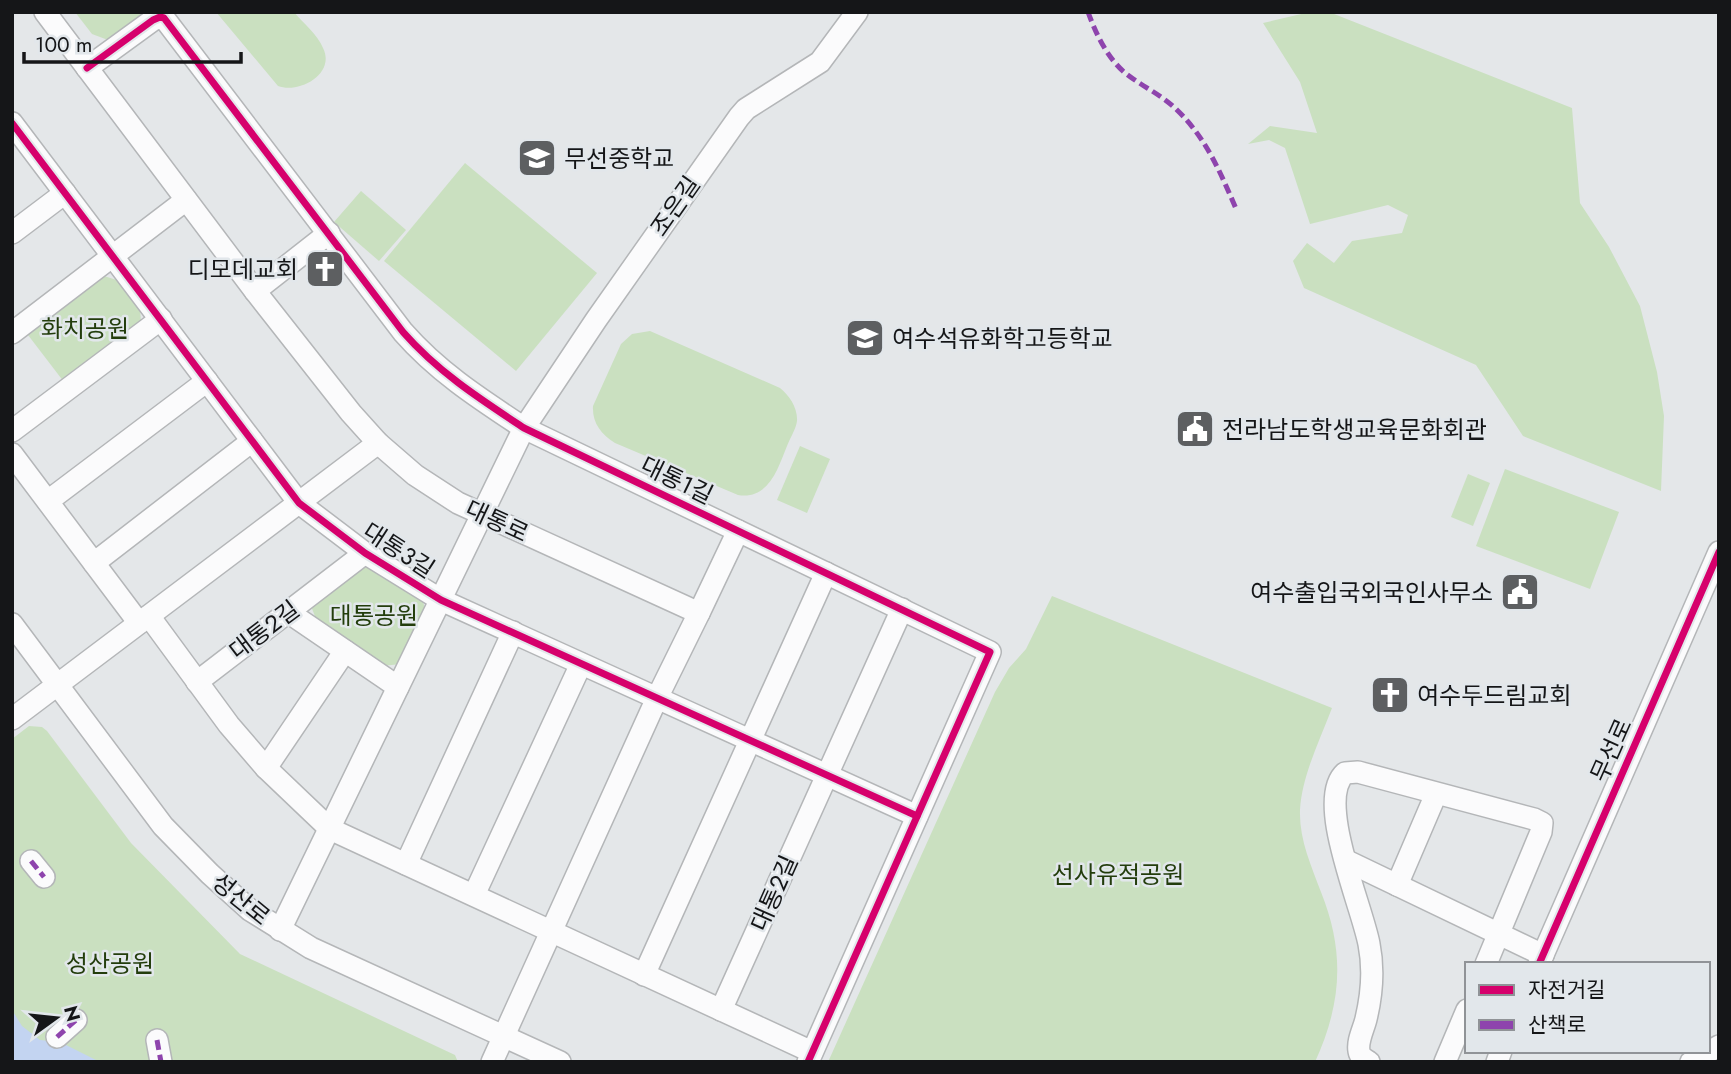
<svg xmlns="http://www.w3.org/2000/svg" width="1731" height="1074" viewBox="0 0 1731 1074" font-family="Jost,'Noto Sans KR',sans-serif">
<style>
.green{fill:#cae0c0}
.water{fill:#c3d4f1}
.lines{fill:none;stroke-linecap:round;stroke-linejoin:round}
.minor-casing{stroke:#b4b6b8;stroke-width:24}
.minor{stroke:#fbfbfc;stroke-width:21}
.quiet{stroke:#8e44ad;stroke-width:5;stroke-dasharray:10 5;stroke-linecap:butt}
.cycleway-casing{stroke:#e2e7eb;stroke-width:11}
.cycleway{stroke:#d6006c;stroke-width:7}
.labels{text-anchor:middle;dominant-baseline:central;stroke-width:5;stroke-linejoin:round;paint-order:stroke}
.poi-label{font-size:24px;fill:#151618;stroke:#e2e7eb;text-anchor:start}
.street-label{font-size:24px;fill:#151618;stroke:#e2e7eb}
.park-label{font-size:24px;fill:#233d0c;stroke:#e2e7eb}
</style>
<rect width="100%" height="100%" fill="#e4e7e9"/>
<!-- green -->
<g class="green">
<path d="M75,12H144L108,40L92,34Z"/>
<path d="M216,12H294C303,23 318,35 323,48C336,74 299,94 278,86Z"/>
<path d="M1310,12H1329L1572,108L1580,203L1609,247L1640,306L1657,372L1664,416L1661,491L1523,436L1476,365L1304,288L1293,261L1307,243L1334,263L1352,241L1402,233L1408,215L1388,205L1310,224L1285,148L1269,140L1248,144L1270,126L1317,133L1300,82L1263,23Z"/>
<path d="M465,163L597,273L516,371L384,261Z"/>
<path d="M361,191L406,230L379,261L334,222Z"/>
<path d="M104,276L120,281L140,308L141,323L64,382L28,335Z"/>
<path d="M650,331L780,388C789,395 798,408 797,421C796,429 790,438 787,446C778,468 769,500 738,495L615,443C601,434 592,423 593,406L621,344L632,334Z"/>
<path d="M800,446L830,459L807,513L777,500Z"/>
<path d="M1505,469L1619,512L1590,589L1476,546Z"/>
<path d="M1468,474L1490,483L1473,526L1451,517Z"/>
<path d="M361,568H373L423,601L426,614L401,664L382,666L318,624L311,606Z"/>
<path d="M1052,596L1332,708C1320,740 1302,775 1300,810C1299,839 1311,865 1321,892C1345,952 1342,1003 1315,1062H828L995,692L1009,668L1026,649Z"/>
<path d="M29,726L42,727L47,731L131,843L240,954L455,1055L458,1062H12V739Z"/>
</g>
<!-- water -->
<path class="water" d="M12,1010L22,1026L40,1040L60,1042L100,1062H12Z"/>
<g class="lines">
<!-- minor casing -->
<g class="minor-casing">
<g id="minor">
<path d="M45,12L255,291L351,413L378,443L415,475L458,503L699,613L657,698L492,1062"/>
<path d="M87,68L153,20L160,17L164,18L403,332C438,372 480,399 524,428L990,652L808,1062"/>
<path d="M12,123L299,503L365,553L441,600L917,816"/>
<path d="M12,233L65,193"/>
<path d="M255,291L329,233"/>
<path d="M12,333L186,200"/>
<path d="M12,431L161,319"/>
<path d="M12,454L139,623"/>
<path d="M48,501L207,381"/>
<path d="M94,563L252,441"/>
<path d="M288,612L398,687"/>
<path d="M699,613L738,531"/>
<path d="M149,616L229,725L266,768L330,829L812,1052"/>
<path d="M12,624L163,826L210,874L250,910L311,948L560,1062"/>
<path d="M197,682L365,553"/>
<path d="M12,719L378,443"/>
<path d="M266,768L345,651"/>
<path d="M31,861L44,877"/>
<path d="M1347,861L1543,955"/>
<path d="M406,864L513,632"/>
<path d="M1397,885L1436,794"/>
<path d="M474,895L581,664"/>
<path d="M280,930L524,428L596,320L739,117L746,109L820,62L857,12"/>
<path d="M1539,964L1719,552"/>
<path d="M644,975L826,573"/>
<path d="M721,1010L902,609"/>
<path d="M57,1037L76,1020"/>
<path d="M157,1040L161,1062"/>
<path d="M1369,1062C1364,1059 1360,1057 1359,1051C1357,1041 1364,1028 1366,1019C1372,994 1374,969 1369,944C1362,906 1315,800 1345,773L1358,772L1534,819L1542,823L1541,832L1486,964"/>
<path d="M1445,1062L1467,1010"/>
<path d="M1497,1062L1501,1051"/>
<path d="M1691,1062L1719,1046"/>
</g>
</g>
<!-- minor -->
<use href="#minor" class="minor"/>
<!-- quiet -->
<g class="quiet">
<path d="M1088,12C1096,34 1107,57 1124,72C1141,86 1161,94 1177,110C1207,139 1221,174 1237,211"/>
<path d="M31,861L44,877"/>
<path d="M57,1037L76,1020"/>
<path d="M157,1040L161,1062"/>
</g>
<!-- cycleway casing -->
<g class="cycleway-casing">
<g id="cycleway">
<path d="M87,68L153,20L160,17L164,18L403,332C438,372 480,399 524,428L990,652L808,1062"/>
<path d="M12,123L299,503L365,553L441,600L917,816"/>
<path d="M1539,964L1719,552"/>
</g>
</g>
<!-- cycleway -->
<use href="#cycleway" class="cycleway"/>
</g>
<!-- icons -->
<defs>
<g id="school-square" transform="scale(2.0125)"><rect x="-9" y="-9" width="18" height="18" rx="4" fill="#5d5f61" stroke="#e2e7eb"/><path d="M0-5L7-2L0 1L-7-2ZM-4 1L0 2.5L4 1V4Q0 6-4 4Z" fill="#fff"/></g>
<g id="church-square" transform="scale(2.0125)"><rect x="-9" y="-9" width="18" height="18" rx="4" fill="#5d5f61" stroke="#e2e7eb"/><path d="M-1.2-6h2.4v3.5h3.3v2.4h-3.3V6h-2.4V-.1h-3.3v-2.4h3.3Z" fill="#fff"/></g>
<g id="civic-square" transform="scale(2.0125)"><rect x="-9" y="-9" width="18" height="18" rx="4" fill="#5d5f61" stroke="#e2e7eb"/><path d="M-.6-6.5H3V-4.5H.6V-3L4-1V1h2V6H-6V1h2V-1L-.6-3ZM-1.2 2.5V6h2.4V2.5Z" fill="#fff"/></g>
</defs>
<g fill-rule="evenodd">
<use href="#school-square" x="537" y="158"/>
<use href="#church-square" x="325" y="269"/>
<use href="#school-square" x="865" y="338"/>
<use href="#civic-square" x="1195" y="429"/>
<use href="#civic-square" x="1520" y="592"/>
<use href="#church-square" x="1390" y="695"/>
</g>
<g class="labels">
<!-- poi labels -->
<g class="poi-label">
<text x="564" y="158">무선중학교</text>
<text x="298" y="269" text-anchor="end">디모데교회</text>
<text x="892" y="338">여수석유화학고등학교</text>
<text x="1222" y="429">전라남도학생교육문화회관</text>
<text x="1493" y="592" text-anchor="end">여수출입국외국인사무소</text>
<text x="1417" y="695">여수두드림교회</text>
</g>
<!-- street labels -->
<g class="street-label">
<text transform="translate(675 206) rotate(-55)">조은길</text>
<text transform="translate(677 480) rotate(26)">대통1길</text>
<text transform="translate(497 521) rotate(25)">대통로</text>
<text transform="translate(399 550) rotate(33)">대통3길</text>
<text transform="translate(264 630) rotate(-37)">대통2길</text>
<text transform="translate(1611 750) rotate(-66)">무선로</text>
<text transform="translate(774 893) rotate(-66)">대통2길</text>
<text transform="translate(241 899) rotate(39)">성산로</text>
</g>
<!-- park labels -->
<g class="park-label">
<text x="85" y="328">화치공원</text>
<text x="374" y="615">대통공원</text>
<text x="1118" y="874">선사유적공원</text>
<text x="110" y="963">성산공원</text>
</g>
</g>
<!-- border -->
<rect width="1731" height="1074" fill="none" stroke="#151618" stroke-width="28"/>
<!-- legend -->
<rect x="1465" y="962" width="245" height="91" fill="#e2e7eb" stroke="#909397" stroke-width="2"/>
<rect x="1479" y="985" width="35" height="10" fill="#d6006c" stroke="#909397" stroke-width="2"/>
<text x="1528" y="997" font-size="21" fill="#151618">자전거길</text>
<rect x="1479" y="1020" width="35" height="10" fill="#8e44ad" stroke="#909397" stroke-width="2"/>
<text x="1528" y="1032" font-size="21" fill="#151618">산책로</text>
<!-- north arrow -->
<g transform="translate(56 1018) rotate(75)" stroke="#e2e7eb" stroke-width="5" paint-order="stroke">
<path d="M0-5L12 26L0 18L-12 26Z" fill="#151618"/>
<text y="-10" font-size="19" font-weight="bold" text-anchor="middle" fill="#151618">N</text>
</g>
<!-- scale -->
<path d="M24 52v10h217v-10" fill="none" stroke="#151618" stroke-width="3.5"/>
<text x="35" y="52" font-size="21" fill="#151618" stroke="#e2e7eb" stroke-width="5" paint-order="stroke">100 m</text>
</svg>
